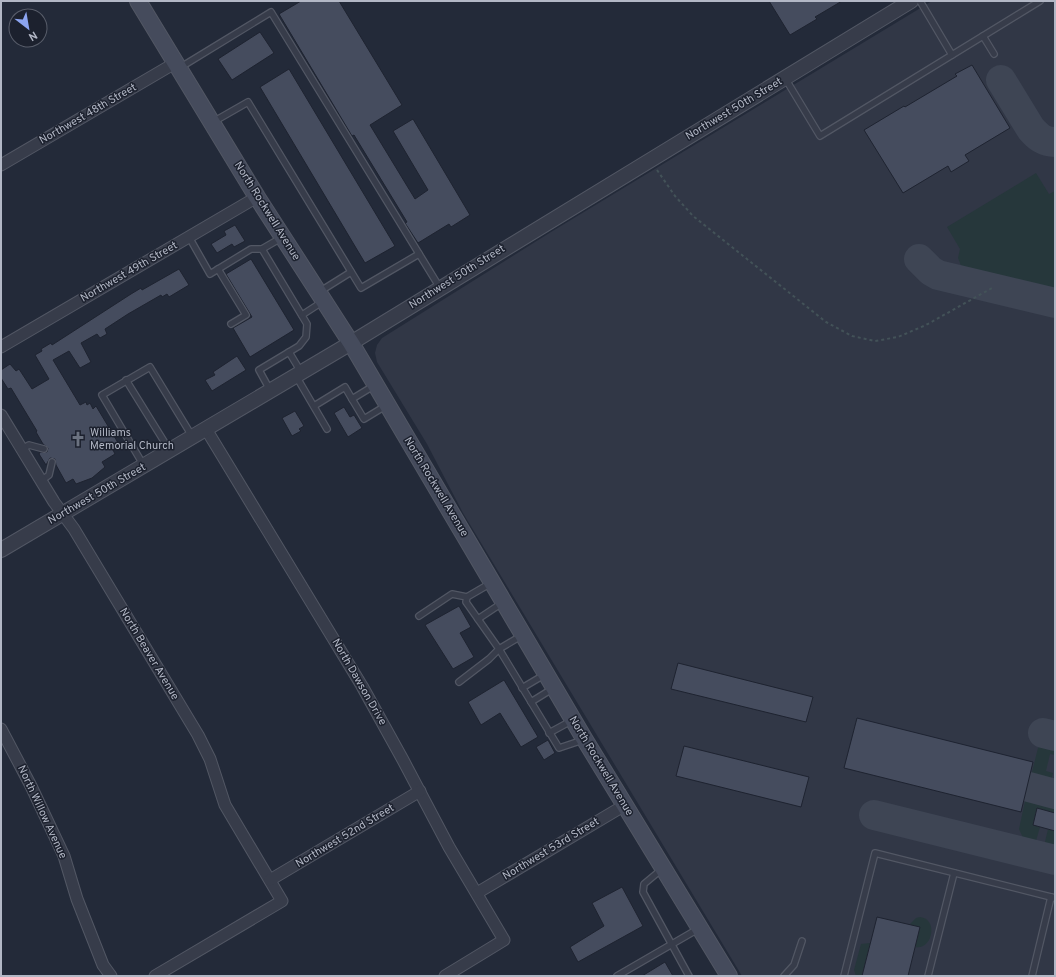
<svg xmlns="http://www.w3.org/2000/svg" width="1056" height="977" viewBox="0 0 1056 977" font-family="Overpass,sans-serif">
<style>
.airport{fill:#313746}
.green{fill:#26373b}
.lines{fill:none;stroke-linecap:round;stroke-linejoin:round}
.taxiway{stroke:#3e4554;stroke-width:30}
.building{fill:#454c5e;stroke:#1e2330}
.service-casing{stroke:#525764;stroke-width:8}
.minor-casing{stroke:#525764;stroke-width:13}
.tertiary-casing{stroke:#525764;stroke-width:16}
.secondary-casing{stroke:#525764;stroke-width:18}
.path{stroke:#435258;stroke-width:2;stroke-dasharray:3 3;stroke-linecap:butt}
.service{stroke:#373c4a;stroke-width:5.5}
.minor{stroke:#373c4a;stroke-width:11}
.tertiary{stroke:#373c4a;stroke-width:14}
.secondary{stroke:#454b5c;stroke-width:16}
.labels{text-anchor:middle;dominant-baseline:central;stroke-width:3;stroke-linejoin:round;paint-order:stroke}
.street-label{font-size:11px;fill:#b2b7c5;stroke:#1c212e}
.poi-label{font-size:11px;fill:#b2b7c5;stroke:#1c212e;text-anchor:start}
</style>
<rect width="100%" height="100%" fill="#232a39"/>
<!-- airport -->
<path class="airport" d="M932,1H1055V976H742L463,513L427,444L377,362L375,353L377,345L382,338L551,232Z"/>
<!-- green -->
<g class="green">
<path d="M1036,173L1049,194L1055,191V290L962,268L958,258L960,249L947,227Z"/>
<path d="M1048,740L1055,742V755L1050,754L1046,771L1053,773L1051,781L1044,784L1030,780L1038,748L1042,744Z"/>
<path d="M1027,792L1055,799V813L1037,809L1033,825L1040,827L1036,841L1033,842L1024,840L1019,829Z"/>
<path d="M1048,829L1055,831V847L1047,845L1045,842Z"/>
<path d="M920,917C939,919 932,951 915,947L909,925L916,918Z"/>
<path d="M870,943L862,976H856L854,970L861,944Z"/>
</g>
<g class="lines">
<!-- taxiway -->
<g class="taxiway">
<path d="M1001,80L1031,129C1038,137 1044,142 1055,142"/>
<path d="M919,259L931,271L938,275L1055,303"/>
<path d="M1043,733L1055,736"/>
<path d="M1029,787L1055,794"/>
<path d="M874,815L1055,860"/>
</g>
</g>
<!-- building -->
<g class="building">
<path d="M301,1H339L402,105L370,125L415,199L428,190L393,131L413,119L470,215L451,227L449,224L418,243L405,223L407,222L354,135L352,136L279,14Z"/>
<path d="M769,1H842L815,17L817,19L790,35Z"/>
<path d="M260,32L274,53L232,80L218,59Z"/>
<path d="M972,65L1010,128L965,155L969,161L951,172L948,166L903,193L864,130L904,106L905,107L957,76L955,74Z"/>
<path d="M289,69L395,246L365,263L260,87Z"/>
<path d="M235,225L245,241L234,247L232,244L217,253L211,244L226,235L224,231Z"/>
<path d="M251,259L294,330L250,357L233,328L252,317L226,274Z"/>
<path d="M179,269L189,285L169,297L167,294L162,297L161,295L128,314L105,329L107,334L100,338L97,334L81,343L91,362L80,368L69,351L53,360L80,405L86,402L87,405L90,403L93,409L96,406L120,446L113,450L115,454L102,462L105,467L92,478L76,484L73,479L66,483L56,465L55,459L50,458L46,465L39,454L40,452H47L48,448L43,444L36,432L37,431L11,388L8,389L1,378V370L10,364L16,371L19,369L32,389L49,379L35,355L42,351L41,349L51,343L52,345L131,294L141,288L142,290Z"/>
<path d="M237,356L246,370L212,391L205,380L215,375L213,372Z"/>
<path d="M344,407L350,417L354,415L362,428L348,437L334,413Z"/>
<path d="M295,411L304,426L299,429L301,431L292,436L282,418Z"/>
<path d="M459,606L471,627L460,633L474,657L453,669L425,625Z"/>
<path d="M678,663L813,697L806,722L671,689Z"/>
<path d="M504,680L538,737L521,747L500,713L481,725L468,702Z"/>
<path d="M857,718L1033,762L1021,812L844,768Z"/>
<path d="M548,740L555,753L544,760L536,747Z"/>
<path d="M684,746L809,777L801,807L676,776Z"/>
<path d="M1037,808L1055,813V831L1033,825Z"/>
<path d="M622,887L643,926L578,962L570,947L604,926L592,903Z"/>
<path d="M877,917L920,927L908,976H862Z"/>
<path d="M665,962L673,976H642Z"/>
</g>
<g class="lines">
<!-- service casing -->
<g class="service-casing">
<g id="service">
<path d="M920,1L952,55"/>
<path d="M983,36L994,54"/>
<path d="M181,67L271,12L440,288"/>
<path d="M785,78L820,136L1040,1"/>
<path d="M213,122L248,102L361,288L419,254"/>
<path d="M189,237L210,274L251,249H262L281,238"/>
<path d="M262,249L307,324L306,337L299,346L259,370L270,390"/>
<path d="M218,269L246,315L231,324"/>
<path d="M319,292L351,272"/>
<path d="M302,315L322,302"/>
<path d="M289,352L301,372"/>
<path d="M296,376L327,429"/>
<path d="M126,380L170,451"/>
<path d="M375,385L352,399L364,419L387,405"/>
<path d="M314,406L345,387L352,399"/>
<path d="M22,449L29,445L44,449"/>
<path d="M144,466L102,395L150,367L192,436"/>
<path d="M41,481L49,475L52,462"/>
<path d="M491,583L467,597L466,602L499,649L559,748L583,740"/>
<path d="M419,616L452,594L467,597"/>
<path d="M478,619L502,603"/>
<path d="M459,682L489,659L499,649L521,636"/>
<path d="M522,688L544,675"/>
<path d="M531,702L552,689"/>
<path d="M549,733L571,721"/>
<path d="M662,869L644,884L643,892L689,976"/>
<path d="M617,976L698,929"/>
<path d="M784,976L794,965L802,941"/>
<path d="M844,976L875,853L1055,898"/>
<path d="M928,976L954,873"/>
<path d="M1032,976L1051,897"/>
</g>
</g>
<!-- minor casing -->
<g class="minor-casing">
<g id="minor">
<path d="M1,165L175,63"/>
<path d="M1,347L257,197"/>
<path d="M1,415L54,502L74,529L198,735L210,759L225,805L282,901L155,976"/>
<path d="M206,429L362,686L403,760L449,847L504,940L445,976"/>
<path d="M1,729L31,786L64,856L77,899L103,965L111,976"/>
<path d="M270,880L420,791"/>
<path d="M477,893L625,805"/>
</g>
</g>
<!-- tertiary casing -->
<g class="tertiary-casing">
<path id="tertiary" d="M1,550L351,343L911,1"/>
</g>
<!-- secondary casing -->
<g class="secondary-casing">
<path id="secondary" d="M138,1L257,197L351,343L585,740L729,976"/>
</g>
<!-- path -->
<path class="path" d="M657,170L675,196L693,216L826,322L852,336L875,341L898,337L926,325L992,288"/>
<!-- service -->
<use href="#service" class="service"/>
<!-- minor -->
<use href="#minor" class="minor"/>
<!-- tertiary -->
<use href="#tertiary" class="tertiary"/>
<!-- secondary -->
<use href="#secondary" class="secondary"/>
</g>
<!-- icons -->
<defs>
<g id="church-bare" transform="scale(1.2)"><path d="M-1.2-6h2.4v3.5h3.3v2.4h-3.3V6h-2.4V-.1h-3.3v-2.4h3.3Z" fill="#6b7280" stroke="#1c212e" stroke-width="2.5" paint-order="stroke"/></g>
</defs>
<g fill-rule="evenodd">
<use href="#church-bare" x="78" y="439"/>
</g>
<g class="labels">
<!-- street labels -->
<g class="street-label">
<text transform="translate(734 109) rotate(-31)">Northwest 50th Street</text>
<text transform="translate(88 114) rotate(-30)">Northwest 48th Street</text>
<text transform="translate(267 211) rotate(58)">North Rockwell Avenue</text>
<text transform="translate(129 272) rotate(-30)">Northwest 49th Street</text>
<text transform="translate(457 277) rotate(-32)">Northwest 50th Street</text>
<text transform="translate(436 487) rotate(59)">North Rockwell Avenue</text>
<text transform="translate(97 494) rotate(-30)">Northwest 50th Street</text>
<text transform="translate(149 654) rotate(59)">North Beaver Avenue</text>
<text transform="translate(359 682) rotate(60)">North Dawson Drive</text>
<text transform="translate(601 766) rotate(59)">North Rockwell Avenue</text>
<text transform="translate(42 812) rotate(65)">North Willow Avenue</text>
<text transform="translate(345 836) rotate(-31)">Northwest 52nd Street</text>
<text transform="translate(551 849) rotate(-31)">Northwest 53rd Street</text>
</g>
<!-- poi labels -->
<g class="poi-label">
<text x="90" y="433">Williams<tspan x="90" dy="13">Memorial Church</tspan></text>
</g>
</g>
<!-- border -->
<rect width="1056" height="977" fill="none" stroke="#b2b7c5" stroke-width="4"/>
<!-- north arrow -->
<g transform="translate(28 28) rotate(149)"><circle r="19" fill="#1c212e" stroke="#585d6a"/>
<path d="M0-3L7 15L0 10L-7 15Z" fill="#8ca5f1"/>
<text y="-6" font-size="11" font-weight="bold" text-anchor="middle" fill="#b2b7c5">N</text>
</g>
</svg>
